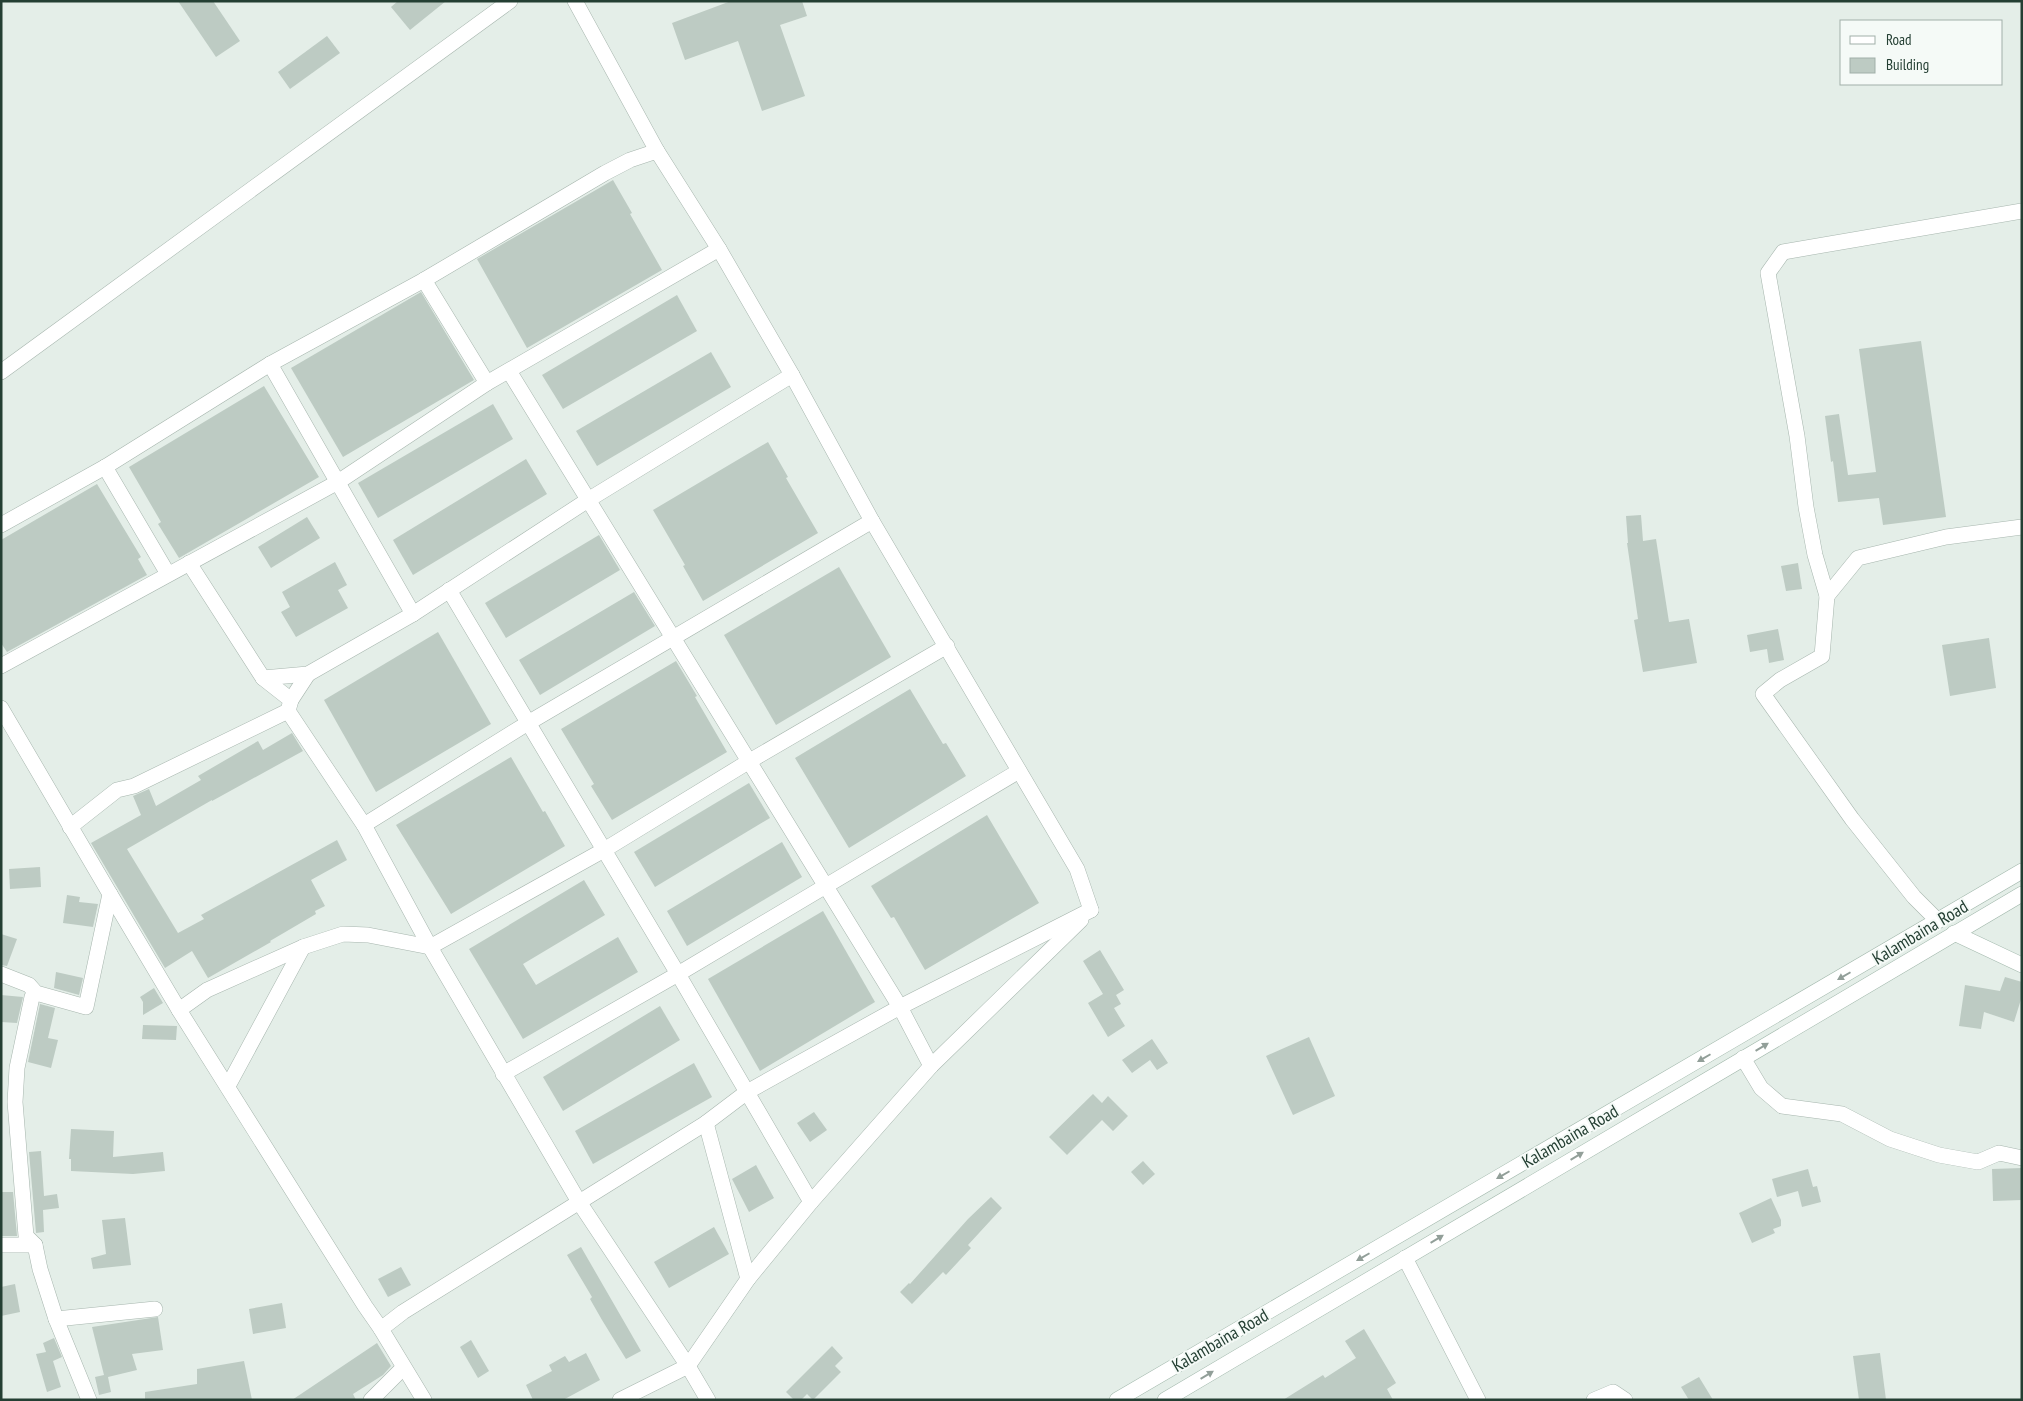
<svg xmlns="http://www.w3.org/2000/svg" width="2023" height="1401" viewBox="0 0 2023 1401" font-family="'PT Sans Narrow',sans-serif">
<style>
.building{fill:#bdcbc3}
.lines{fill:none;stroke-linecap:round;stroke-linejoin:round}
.street-casing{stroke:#a7b6ae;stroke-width:16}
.secondary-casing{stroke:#a3b9ad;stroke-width:16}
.street{stroke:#fff;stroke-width:15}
.secondary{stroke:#fff;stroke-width:15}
.oneway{fill:#929f99}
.labels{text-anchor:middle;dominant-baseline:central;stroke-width:4;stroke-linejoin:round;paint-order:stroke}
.street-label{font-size:18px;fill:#243f33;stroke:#f5faf7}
</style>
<rect width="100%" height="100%" fill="#e4eee8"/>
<!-- building -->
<g class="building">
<path d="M178,1H213L240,41L216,57Z"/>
<path d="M398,1H446L410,30L391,7Z"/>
<path d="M731,1H802L807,16L780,25L805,96L762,111L738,41L685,60L672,23Z"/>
<path d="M327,36L340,53L290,89L278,72Z"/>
<path d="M613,180L632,213L630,214L662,270L527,348L477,259Z"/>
<path d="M421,292L474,380L343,457L291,368Z"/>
<path d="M677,295L697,331L563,409L542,375Z"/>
<path d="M1921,341L1946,517L1883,525L1879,498L1838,502L1833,461L1831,462L1825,416L1839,414L1848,475L1876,472L1859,349Z"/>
<path d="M711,352L731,387L597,466L576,431Z"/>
<path d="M264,386L319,477L179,558L158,524L161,522L129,467Z"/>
<path d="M493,404L513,439L378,518L358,483Z"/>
<path d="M768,442L788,477L786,478L818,533L703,601L683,566L685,565L653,510Z"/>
<path d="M526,459L547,494L413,575L393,540Z"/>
<path d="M97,484L141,557L138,559L147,575L7,652L1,643V540Z"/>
<path d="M1641,515L1643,541L1656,539L1669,622L1689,619L1697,663L1643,672L1634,620L1638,619L1627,543H1628L1626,516Z"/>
<path d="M307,517L320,538L271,568L258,547Z"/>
<path d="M599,535L620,570L506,638L485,603Z"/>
<path d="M335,562L347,585L338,590L348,608L296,637L281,612L290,607L282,592Z"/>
<path d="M1798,563L1802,589L1786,591L1781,566Z"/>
<path d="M839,567L891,657L776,725L724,635Z"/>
<path d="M634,592L655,626L540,695L519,660Z"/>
<path d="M1778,629L1784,660L1769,663L1767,649L1750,652L1747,635Z"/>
<path d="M438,632L491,724L376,792L324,700Z"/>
<path d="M1989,638L1996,688L1950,696L1942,645Z"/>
<path d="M676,661L697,696L695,697L727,752L612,820L591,786L594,784L561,729Z"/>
<path d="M910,689L943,744L946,743L966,776L849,848L795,758Z"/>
<path d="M292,733L303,751L212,801V800L127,849L178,933L204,919L201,915L337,840L347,860L311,880L325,906L315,911L316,914L270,941L271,942L208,978L192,951L165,968L91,843L141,815L133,796L149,789L156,806L201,780L198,776L258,741L263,750Z"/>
<path d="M511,757L543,812L545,811L565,846L451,914L396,825Z"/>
<path d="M749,783L770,818L655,887L634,852Z"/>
<path d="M987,815L1039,903L925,970L894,917L891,918L871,886Z"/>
<path d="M782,842L802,877L687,946L667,911Z"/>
<path d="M40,867L41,887L10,889L9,869Z"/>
<path d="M584,880L605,915L523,964L536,985L618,937L638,972L523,1039L469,949Z"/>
<path d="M67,895L80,897L79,902L98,904L93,927L63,923Z"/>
<path d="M823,911L875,1002L760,1071L708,979Z"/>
<path d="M1,934L17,939L7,966L1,965Z"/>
<path d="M1100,950L1124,990L1116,995L1121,1004L1114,1008L1125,1026L1108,1037L1088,1003L1103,994L1083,961Z"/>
<path d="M56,972L83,978L79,995L54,988Z"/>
<path d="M2005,977L2022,982V996L2014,1022L1984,1012L1981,1029L1959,1026L1965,985L2000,991Z"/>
<path d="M154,988L163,1003L143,1015V1002L140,997Z"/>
<path d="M1,995L23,997L17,1023L1,1022Z"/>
<path d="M40,1004L55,1008L48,1038L58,1040L51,1068L28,1062Z"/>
<path d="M660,1006L680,1040L563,1111L543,1077Z"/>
<path d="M143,1025L177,1026L176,1040L142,1039Z"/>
<path d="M1309,1037L1335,1096L1293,1115L1266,1056Z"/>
<path d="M1152,1039L1168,1063L1157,1070L1150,1060L1132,1073L1122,1060Z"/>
<path d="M694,1063L712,1097L593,1164L575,1131Z"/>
<path d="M1093,1094L1102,1103L1108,1096L1128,1116L1113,1131L1102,1120L1067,1155L1049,1137Z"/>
<path d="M814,1112L827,1130L810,1142L797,1123Z"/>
<path d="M71,1129L114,1131L113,1157L163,1152L165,1171L133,1174L71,1171V1159H69Z"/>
<path d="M41,1151L44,1196L57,1194L59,1208L43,1210L44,1232L36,1233L29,1152Z"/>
<path d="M1143,1161L1155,1174L1143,1185L1131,1172Z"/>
<path d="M756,1165L774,1198L749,1212L732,1179Z"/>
<path d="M2022,1168V1200L1993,1201L1992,1169Z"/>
<path d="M1808,1169L1813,1187L1817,1186L1821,1202L1802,1207L1798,1191L1777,1197L1772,1179Z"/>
<path d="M1,1192H13L17,1236H1Z"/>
<path d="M991,1197L1002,1208L968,1245L971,1248L946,1275L943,1272L912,1304L900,1292L909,1283L910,1284L968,1219Z"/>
<path d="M1771,1198L1781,1220V1226L1773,1229L1775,1233L1752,1243L1739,1213Z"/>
<path d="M125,1218L131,1265L93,1269L91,1258L106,1254L102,1220Z"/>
<path d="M714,1227L729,1254L669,1288L654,1262Z"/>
<path d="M581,1247L641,1351L626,1359L602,1320L590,1299L592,1297L567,1255Z"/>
<path d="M401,1267L411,1285L388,1297L378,1279Z"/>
<path d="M15,1284L20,1312L1,1316V1287Z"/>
<path d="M282,1303L286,1328L253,1334L249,1309Z"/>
<path d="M158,1317L163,1350L132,1354L137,1370L108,1377L111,1392L99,1395L95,1377L104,1375L92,1327Z"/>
<path d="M1364,1329L1396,1383L1387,1389L1393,1400H1283L1323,1375L1325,1378L1356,1358L1345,1341Z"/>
<path d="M54,1338L62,1357L53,1361L61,1387L47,1392L36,1354L46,1352L43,1343Z"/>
<path d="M471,1340L489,1371L478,1378L460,1347Z"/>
<path d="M377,1343L391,1366L383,1375L353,1394L356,1400H292Z"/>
<path d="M832,1346L843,1358L835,1366L841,1372L813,1400L807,1394L801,1400H794L786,1392Z"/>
<path d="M586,1353L600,1380L563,1400H533L526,1385L552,1371L549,1365L565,1356L569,1362Z"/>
<path d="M1880,1353L1886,1400H1859L1853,1356Z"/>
<path d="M244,1361L252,1400H145V1392L197,1384V1369Z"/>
<path d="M1699,1377L1713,1400H1689L1681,1387Z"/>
</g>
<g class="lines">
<!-- street casing -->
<g class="street-casing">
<g id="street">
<path d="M575,1L657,151"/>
<path d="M424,280L487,383"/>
<path d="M270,364L413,614"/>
<path d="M509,371L900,1007L931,1066"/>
<path d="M1,372L510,1"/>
<path d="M105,467L168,574"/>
<path d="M1,525L105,467L270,364L424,280L605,173L630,160L657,151L719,249L792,375L872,521L1077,869L1091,910"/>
<path d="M189,563L263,678L291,700L288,711L364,825L430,947L579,1202L688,1366L708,1400"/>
<path d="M449,590L678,974L811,1202"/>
<path d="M1827,596L1858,558L1946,537L2022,527"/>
<path d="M1,666L338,482L487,383L719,249"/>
<path d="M263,678L308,674L413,614L588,500L792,375"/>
<path d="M291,700L308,674"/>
<path d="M1,708L110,894L86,1007L36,993L29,985L1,974"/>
<path d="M364,825L528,723L872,521"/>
<path d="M70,827L117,790L134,786L288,711"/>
<path d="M110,894L179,1010L365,1306L381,1329L403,1312L706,1123L747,1092L900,1007L1091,910"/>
<path d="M1938,921L1914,897L1852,819L1763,694L1780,680L1822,656L1827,596L1815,555L1806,507L1797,436L1768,273L1783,252L2022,211"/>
<path d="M36,993L32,997L17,1068L15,1102L26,1236L35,1245L40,1269L56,1319L89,1400"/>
<path d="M179,1010L207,990L303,947L343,934L368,935L430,947L604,850L748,762L947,646"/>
<path d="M1743,1058L1761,1088L1782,1106L1842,1114L1890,1139L1939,1155L1978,1162L1999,1153L2022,1158"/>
<path d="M503,1074L678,974L1019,771"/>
<path d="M228,1086L303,947"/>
<path d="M706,1123L748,1279"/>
<path d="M1,1245H35"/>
<path d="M1405,1258L1478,1400"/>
<path d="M56,1319L155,1309"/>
<path d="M381,1329L424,1400"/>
<path d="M371,1400L403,1368"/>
<path d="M620,1400L688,1366L748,1279L811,1202L931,1066L1081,920"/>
<path d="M1594,1400L1613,1392L1625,1400"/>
</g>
</g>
<!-- secondary casing -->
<g class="secondary-casing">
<g id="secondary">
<path d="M1954,933L2022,965"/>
<path d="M1117,1400L2022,871"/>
<path d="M1165,1400L2022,894"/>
</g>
</g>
<!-- street -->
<use href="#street" class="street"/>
<!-- secondary -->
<use href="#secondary" class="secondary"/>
</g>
<!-- one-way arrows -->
<defs><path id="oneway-solid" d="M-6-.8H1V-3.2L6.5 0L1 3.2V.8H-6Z" transform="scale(1.25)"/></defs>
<g class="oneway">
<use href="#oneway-solid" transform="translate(1844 976) rotate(150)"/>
<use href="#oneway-solid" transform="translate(1762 1047) rotate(-31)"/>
<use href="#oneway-solid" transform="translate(1704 1058) rotate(150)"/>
<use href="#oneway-solid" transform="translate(1577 1156) rotate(-31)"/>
<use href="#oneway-solid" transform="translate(1503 1175) rotate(150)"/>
<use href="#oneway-solid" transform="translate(1437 1239) rotate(-31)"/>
<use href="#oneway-solid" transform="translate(1363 1257) rotate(150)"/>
<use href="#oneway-solid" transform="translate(1207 1375) rotate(-31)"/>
</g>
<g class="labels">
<!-- street labels -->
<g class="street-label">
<text transform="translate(1920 932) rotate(-31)">Kalambaina Road</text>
<text transform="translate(1570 1136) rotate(-30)">Kalambaina Road</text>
<text transform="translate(1220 1340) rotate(-30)">Kalambaina Road</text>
</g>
</g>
<!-- border -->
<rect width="2023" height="1401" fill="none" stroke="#243f33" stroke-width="5"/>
<!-- legend -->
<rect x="1840" y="20" width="162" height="65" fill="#f5faf7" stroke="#a1afa9"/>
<rect x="1850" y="36" width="25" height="8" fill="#ffffff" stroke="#a1afa9"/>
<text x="1886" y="45" font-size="15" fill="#243f33">Road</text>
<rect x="1850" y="58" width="25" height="15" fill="#bdcbc3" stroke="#a1afa9"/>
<text x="1886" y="70" font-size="15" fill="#243f33">Building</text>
</svg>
